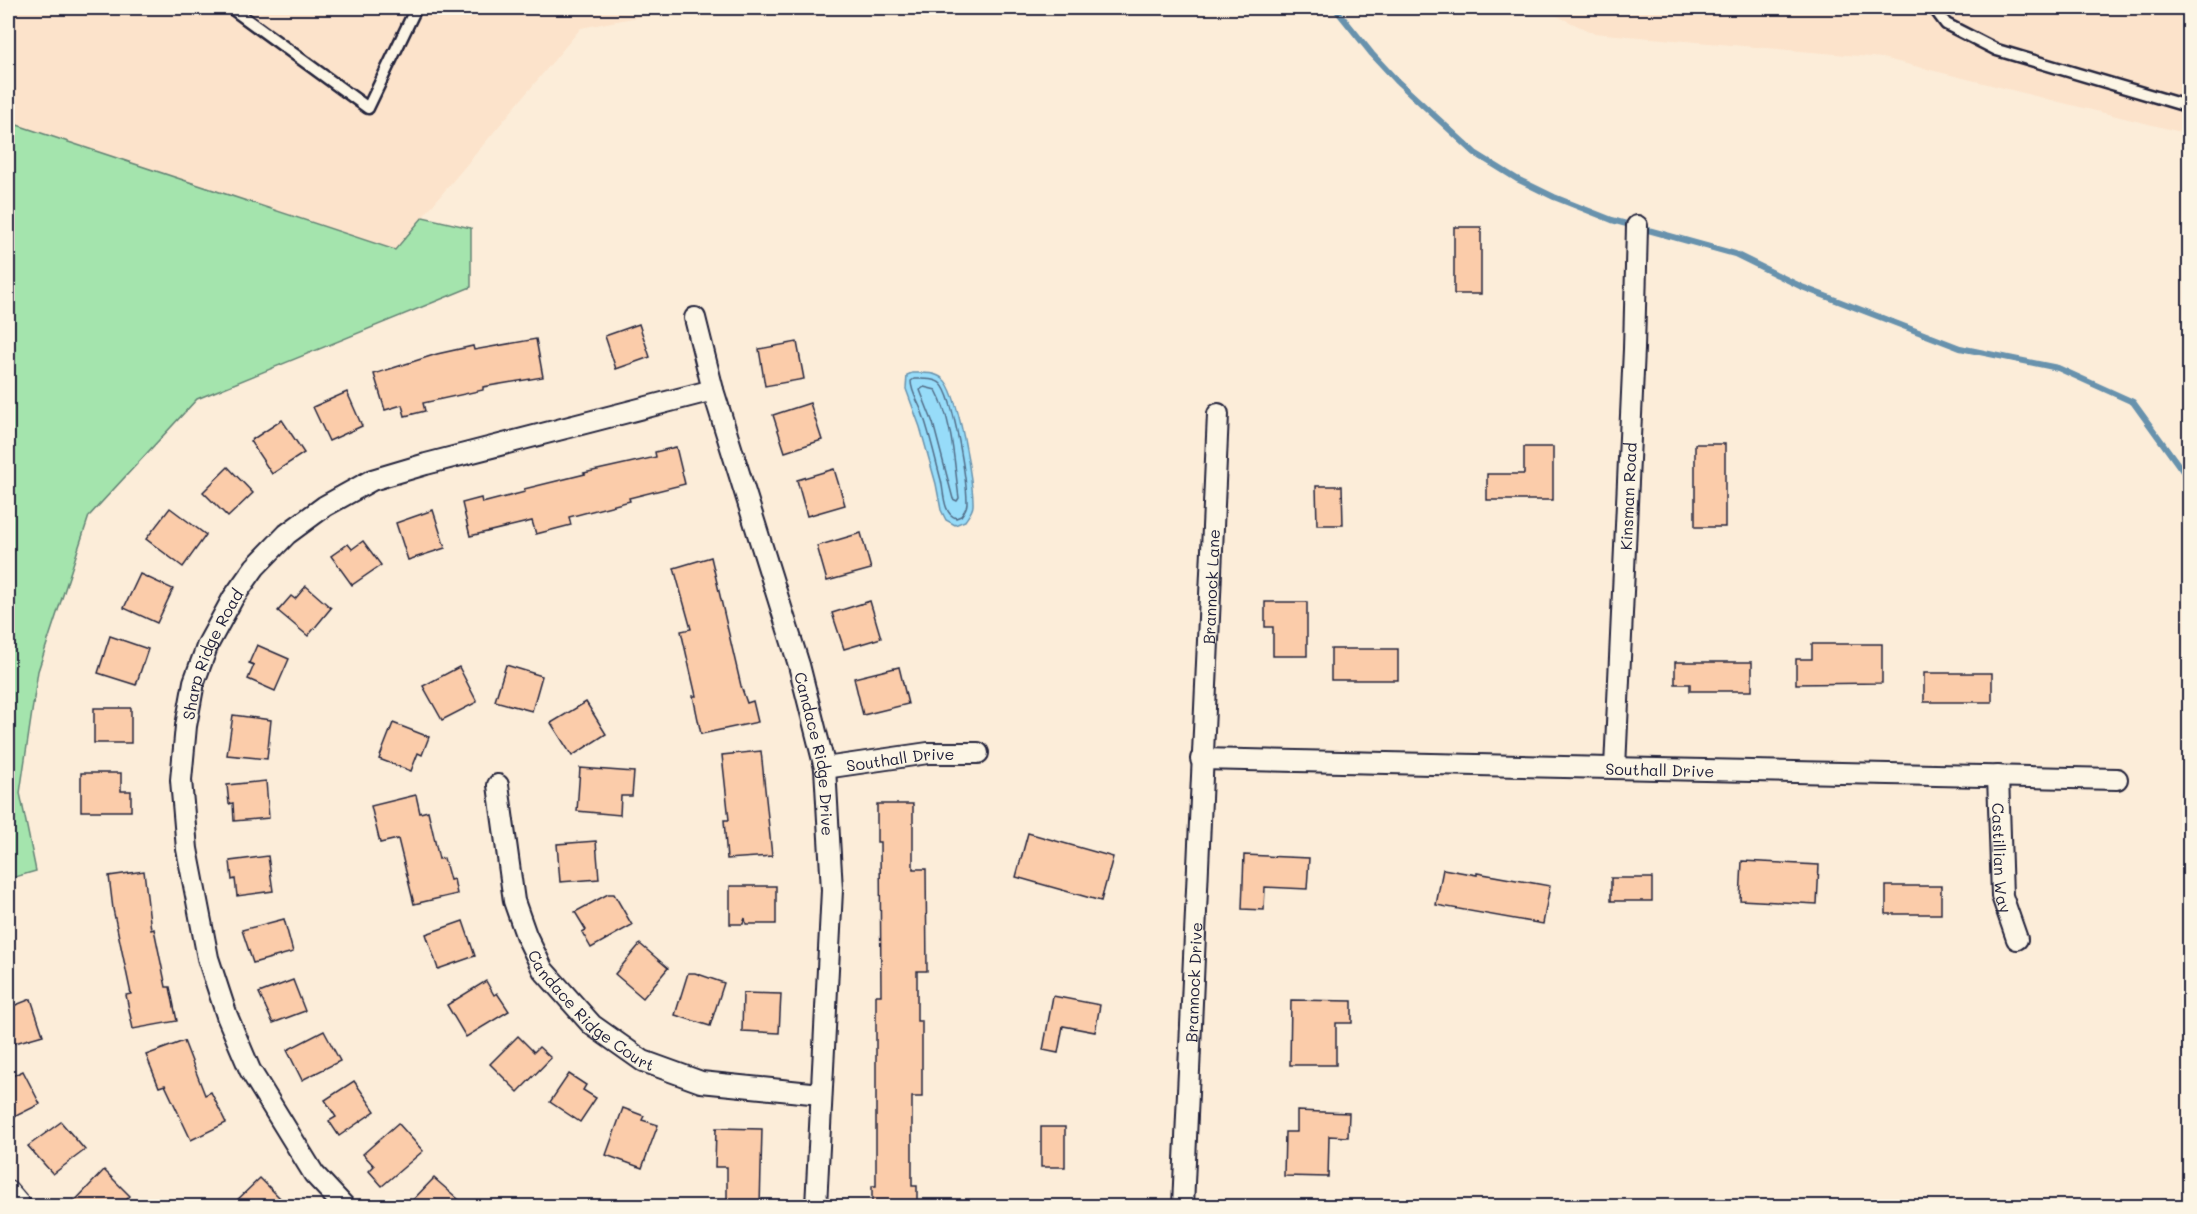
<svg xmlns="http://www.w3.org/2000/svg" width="2197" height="1214" viewBox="0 0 2197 1214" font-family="Mali,sans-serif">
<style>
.built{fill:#fce3cb}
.green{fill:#a4e4ad;stroke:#638374;stroke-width:1.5}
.water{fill:#97dcf9;stroke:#6892ad;stroke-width:1.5}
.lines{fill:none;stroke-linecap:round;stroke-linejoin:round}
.shore{stroke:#516c87;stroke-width:1.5}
.stream{stroke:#6892ad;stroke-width:6}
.building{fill:#fbccaa;stroke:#22223b;stroke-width:1.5}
.service-casing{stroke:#22223b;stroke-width:15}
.minor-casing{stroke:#22223b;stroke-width:24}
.service{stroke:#fcf5e5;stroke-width:10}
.minor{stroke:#fcf5e5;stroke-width:20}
.labels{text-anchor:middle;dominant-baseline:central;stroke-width:4.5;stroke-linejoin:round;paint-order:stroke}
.street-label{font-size:16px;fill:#22223b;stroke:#fcf5e5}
</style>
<rect width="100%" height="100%" fill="#fcedd9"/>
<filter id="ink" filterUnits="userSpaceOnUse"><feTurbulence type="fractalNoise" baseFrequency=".0167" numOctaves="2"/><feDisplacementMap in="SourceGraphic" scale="12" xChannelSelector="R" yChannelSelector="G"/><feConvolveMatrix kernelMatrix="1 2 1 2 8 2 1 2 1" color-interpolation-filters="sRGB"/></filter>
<g filter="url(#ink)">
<!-- built -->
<g class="built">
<path d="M8,8H684L581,28L395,250L8,122Z"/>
<path d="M1540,8H2189V134L1882,58L1593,33Z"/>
</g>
<!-- green -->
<path class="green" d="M8,122L395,250L423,217L471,228V287L197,399L89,516L38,671L20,793L36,871L8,879Z"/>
<!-- water -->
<path class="water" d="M912,373C922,373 935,372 943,379C958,390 974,485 973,505C973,511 968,516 965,521L955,525L946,520L941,510L936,484L920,427L906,389L907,375Z"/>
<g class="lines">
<!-- shore -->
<g class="shore">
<path d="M914,379C922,379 935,378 941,384C954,397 967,483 967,503C967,508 964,512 961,516L956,518C943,514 944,492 941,480C935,458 930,434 922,412C918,401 911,392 911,381Z"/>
<path d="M924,387L936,390C953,422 954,463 959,498L957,501L953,499L933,423L920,390Z"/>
</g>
<!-- stream -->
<path class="stream" d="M1335,8L1372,54L1397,81L1475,153L1517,179L1554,197L1612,220L1735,254L1802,287L1960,348L2058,368L2133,402L2190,481"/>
</g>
<!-- building -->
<g class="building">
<rect x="1454" y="227" width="27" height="67"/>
<path d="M639,324L650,357L616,369L605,336Z"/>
<path d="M536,339L543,377L483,387V390L423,403L425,411L405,416L402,405L385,410L374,374L437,354L473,346L474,350Z"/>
<path d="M797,342L804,379L765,386L759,349Z"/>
<path d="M347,392L362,426L329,441L313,407Z"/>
<path d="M810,403L822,440L785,452L773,415Z"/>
<path d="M282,420L304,453L272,474L250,441Z"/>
<rect x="1695" y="444" width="30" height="83"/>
<path d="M676,447L685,484L629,498L630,501L569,517L571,525L536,534L532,521L470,536L462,503L481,498L482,503L525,492L524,489L585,474L584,473L656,457L655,452Z"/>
<path d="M1524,447H1553V500H1487V474H1524Z"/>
<path d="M228,467L253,493L228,517L203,492Z"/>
<path d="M834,469L845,505L807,516L797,480Z"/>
<path d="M1316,486H1342L1343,525H1317Z"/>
<path d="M170,508L206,535L183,567L146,539Z"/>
<path d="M433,510L445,548L408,560L396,523Z"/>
<path d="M861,533L871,569L827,581L817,546Z"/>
<path d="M363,541L381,565L352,585L331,556L348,544L352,549Z"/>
<path d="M711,557L741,686L747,703L753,701L758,722L701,734L693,696H696L681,631L691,629L674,568Z"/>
<path d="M140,574L173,589L157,623L124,608Z"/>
<path d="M306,586L331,608L308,636L278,611L291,596L295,599Z"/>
<path d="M870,601L881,638L844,649L832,613Z"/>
<path d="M1265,602H1307V656H1273V627H1265Z"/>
<path d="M110,636L148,649L136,685L98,673Z"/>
<path d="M1812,644H1882V683L1796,684V659H1812Z"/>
<path d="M257,645L289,659L275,691L248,679L254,665L249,663Z"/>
<rect x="1331" y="649" width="67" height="31"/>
<path d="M1675,662H1752V691H1690V684H1675Z"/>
<path d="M506,665L542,676L532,711L495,701Z"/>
<path d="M459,667L477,702L442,720L423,686Z"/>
<path d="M899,667L908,704L863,715L854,678Z"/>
<rect x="1924" y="673" width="68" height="29"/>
<path d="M586,702L606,734L572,756L551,723Z"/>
<rect x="94" y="708" width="37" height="35"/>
<path d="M233,715L271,720L267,759L227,755Z"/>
<path d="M393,723L429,737L422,755L418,753L411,771L379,759Z"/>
<path d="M761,751L772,856L727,859L724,820H729L722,755Z"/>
<path d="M580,768L634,772L632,796H621L620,815L577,811Z"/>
<path d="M81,773H121V791H131V811H81Z"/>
<path d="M266,781L269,818L234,821L233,803L229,804L227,785Z"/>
<path d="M416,795L420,813L428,811L439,859L444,858L450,880L454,879L457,894L414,904L398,839L380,843L371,806Z"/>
<path d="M877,804H913V869H926L927,971H917V1021H922V1097H912V1186H917V1206H872V1186H876V995H881L880,842H877Z"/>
<path d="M1028,833L1113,857L1101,901L1016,877Z"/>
<path d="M596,841L599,879L560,882L557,844Z"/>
<path d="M1244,855L1309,858L1307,889L1265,887L1264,910L1242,909Z"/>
<path d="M268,856L273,891L237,896L235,879L232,880L230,861Z"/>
<path d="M1742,861L1819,865L1817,904L1740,900Z"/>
<path d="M1443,869L1477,875V873L1550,886L1543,924L1436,905Z"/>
<path d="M144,871L151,930L154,929L166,987H170L177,1021L133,1029L126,995L131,994L113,909L109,876Z"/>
<rect x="1611" y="878" width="41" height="23"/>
<path d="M730,886H776V924H746L745,918L743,924H730Z"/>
<rect x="1886" y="886" width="55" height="28"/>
<path d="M608,894H614L632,925L591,948L582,932L586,930L575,912Z"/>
<path d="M284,919L293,952L253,963L242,930Z"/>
<path d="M463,921L475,956L438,969L426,934Z"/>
<path d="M640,944L668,968L643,998L615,974Z"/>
<path d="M688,973H695L724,983L710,1026L675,1015Z"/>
<path d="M293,980L305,1011L273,1023L259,993Z"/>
<path d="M486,981L494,995L497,993L509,1011L466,1037L447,1005Z"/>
<path d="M743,993L781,994L779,1033L742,1031Z"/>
<path d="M1053,996L1100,1005L1095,1032L1063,1026L1058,1053L1043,1050Z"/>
<path d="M31,999L43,1035L8,1045V1008Z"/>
<path d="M1291,1000L1352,1001V1023H1336V1065H1290Z"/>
<path d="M324,1031L340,1061L302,1080L287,1050Z"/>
<path d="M518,1036L534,1052L539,1047L551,1058L518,1092L490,1064Z"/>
<path d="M184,1041L205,1095L211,1092L226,1123L191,1140L165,1085L159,1087L146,1055Z"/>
<path d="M23,1071L40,1104L8,1120V1078Z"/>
<path d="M569,1074L586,1085L583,1090L596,1098L580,1122L550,1102Z"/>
<path d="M354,1081L375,1111L339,1136L329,1121L336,1117L325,1100Z"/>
<path d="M623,1108L644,1116L642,1120L658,1125L642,1168L606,1155Z"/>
<path d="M1297,1111L1349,1113L1348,1137L1329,1136L1328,1177L1284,1176L1285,1132H1297Z"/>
<path d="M61,1122L85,1150L53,1174L28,1146Z"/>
<path d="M398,1123L423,1151L382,1186L369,1171L374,1166L363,1154Z"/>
<rect x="1041" y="1127" width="24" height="40"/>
<path d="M716,1128L762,1129L760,1206H727V1167H715Z"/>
<path d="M104,1170L130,1196L121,1206H70Z"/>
<path d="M260,1178L288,1206H231Z"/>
<path d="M434,1178L466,1206H407Z"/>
</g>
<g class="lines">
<!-- service casing -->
<g class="service-casing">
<g id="service">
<path d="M231,8L368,108L416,8"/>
<path d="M1934,8L1946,24L1997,50L2190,107"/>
</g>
</g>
<!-- minor casing -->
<g class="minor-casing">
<g id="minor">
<path id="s1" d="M695,318L713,390L799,665L825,768L832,890L816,1206"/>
<path id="s2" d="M1201,759L2117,779"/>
<path id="s3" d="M825,768L928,753H978"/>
<path id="s4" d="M1615,768L1634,349L1637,226"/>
<path id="s5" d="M1998,776L2002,896L2017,939"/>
<path id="s6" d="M498,785L514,901L526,935L543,970L592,1025L643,1061L701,1082L821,1094"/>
<path d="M8,1191L21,1206"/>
<path id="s7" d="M344,1206L314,1174L250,1070L227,1016L208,958L187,849L181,780L186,726L194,682L208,644L233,598L255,567L287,534L325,506L372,480L426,464L713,390"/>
<path id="s8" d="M1183,1206L1218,414"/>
</g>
</g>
<!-- service -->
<use href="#service" class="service"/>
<!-- minor -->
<use href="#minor" class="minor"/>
</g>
</g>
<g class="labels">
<!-- street labels -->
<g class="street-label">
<text stroke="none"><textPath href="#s4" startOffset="272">Kinsman Road</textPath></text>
<text stroke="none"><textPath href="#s8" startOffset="620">Brannock Lane</textPath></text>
<text stroke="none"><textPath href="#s7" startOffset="597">Sharp Ridge Road</textPath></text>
<text stroke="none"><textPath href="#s1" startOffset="453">Candace Ridge Drive</textPath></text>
<text stroke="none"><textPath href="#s3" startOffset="76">Southall Drive</textPath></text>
<text stroke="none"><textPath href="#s2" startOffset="459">Southall Drive</textPath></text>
<text stroke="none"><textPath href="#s5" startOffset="82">Castillian Way</textPath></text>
<text stroke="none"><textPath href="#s8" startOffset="224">Brannock Drive</textPath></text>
<text stroke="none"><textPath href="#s6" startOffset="255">Candace Ridge Court</textPath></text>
</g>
</g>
<!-- margin -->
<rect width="2197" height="1214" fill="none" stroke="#fcf5e5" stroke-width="30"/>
<rect x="15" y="15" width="2167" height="1184" fill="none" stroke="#22223b" stroke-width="2" filter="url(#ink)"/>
</svg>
